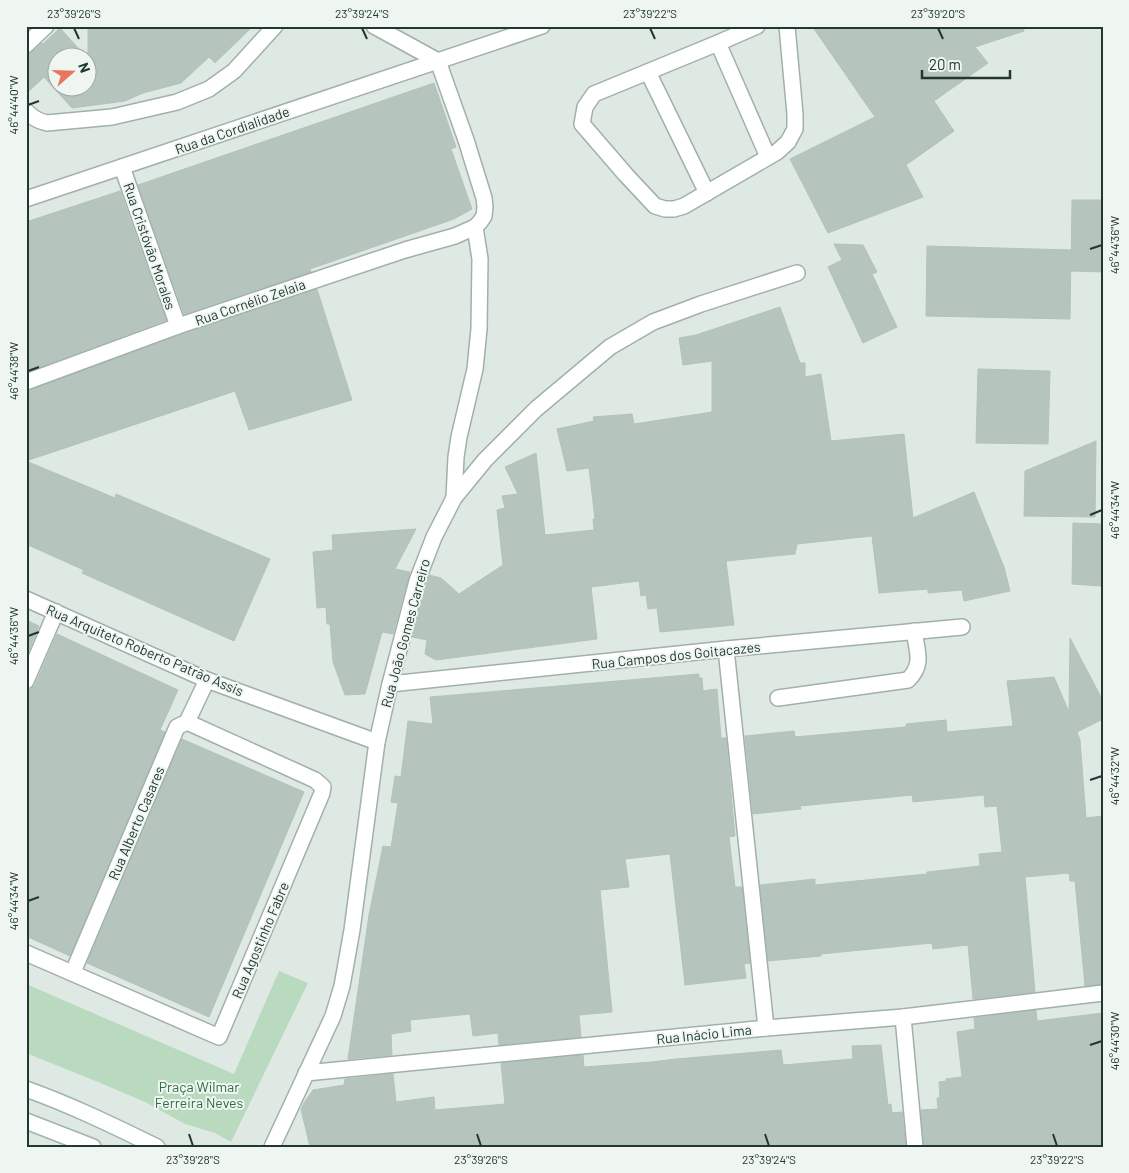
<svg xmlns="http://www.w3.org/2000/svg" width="1129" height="1173" viewBox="0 0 1129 1173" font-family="Barlow,sans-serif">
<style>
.green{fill:#b9dabf}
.building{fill:#b5c4bd;stroke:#b2c3ba}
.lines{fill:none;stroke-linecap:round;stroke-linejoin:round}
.service-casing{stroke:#a2b0aa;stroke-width:18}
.minor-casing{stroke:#a2b0aa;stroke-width:18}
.secondary-casing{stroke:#9fb5ab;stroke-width:18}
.service{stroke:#fff;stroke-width:15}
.minor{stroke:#fff;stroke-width:15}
.secondary{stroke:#fff;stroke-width:15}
.ticks{fill:none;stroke:#213830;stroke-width:2}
.labels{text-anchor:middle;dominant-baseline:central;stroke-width:4;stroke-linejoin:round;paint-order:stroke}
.street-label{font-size:14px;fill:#213830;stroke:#eff6f2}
.park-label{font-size:14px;fill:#2e6d41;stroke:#eff6f2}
.neatline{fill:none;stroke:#213830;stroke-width:2}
.ticks-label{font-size:12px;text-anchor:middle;fill:#213830}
</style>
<rect width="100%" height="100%" fill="#dfe9e4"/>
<!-- green -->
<path class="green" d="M279,971L308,983L231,1142L215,1133L185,1124L145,1102L98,1082L26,1053V984L234,1074Z"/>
<!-- building -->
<g class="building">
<path d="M88,26H253L215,63L209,57L181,83L143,93L125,101L72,108L44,77L26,94V54L32,52L42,43L43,44L60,28L87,58H58V88H88Z"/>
<path d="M812,26H1023L1024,31L975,47L988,63L934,101L954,131L906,165L923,197L828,233L790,159L875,117Z"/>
<path d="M434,83L456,147L451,149L472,209L454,219L310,269L311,272L184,314L138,185Z"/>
<path d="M120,191L166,320L26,372V222Z"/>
<path d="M1072,200H1103V272L1071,271Z"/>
<path d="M834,244L863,245L877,272L872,274L897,327L863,343L828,267L842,260Z"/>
<path d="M927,246L1071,250L1070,319L926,316Z"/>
<path d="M317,289L352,400L249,430L235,391L26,461V391L181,335Z"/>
<path d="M780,307L800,363H805V377L821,374L831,441L904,434L913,518L974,492L1004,567L1010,591L964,601L962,590L928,593V589L879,593L872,536L797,544L795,554L726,561L734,625L660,632L657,608L648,609L646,595L641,596L639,581L591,587L597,639L436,660L425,654L427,640L412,637L429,575L441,578L459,594L503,565L497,510L505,508L502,496L518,494L505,467L536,453L545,535L594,530L593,519H595L589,468L567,471L557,429L594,421L593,417L632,414L634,424L712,412V361L683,365L679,338L696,335Z"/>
<path d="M978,369L1050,371L1048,444L976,443Z"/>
<path d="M1096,441L1095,517L1024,516L1025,471Z"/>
<path d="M26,461L115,498L116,494L270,559L234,641L82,573L84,570L26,544Z"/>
<path d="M1073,523L1102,524L1103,568H1101V586L1072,584Z"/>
<path d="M416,529L395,569L410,572L393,634L382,632L365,694L345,695L333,662L330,624H327L326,607L317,608L313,552L333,550L332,535Z"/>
<path d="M26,620L39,626L26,657Z"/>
<path d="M57,634L178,690L160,730L165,732L70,956L26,936V875L30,866L26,864V690L31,689L35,685Z"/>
<path d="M1070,638L1103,701V719L1077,732L1080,740L1086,818L1103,816V984L1085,986L1075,881H1070L1069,873L1025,877L1035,992L973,999L968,945L933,949L932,943L821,954V956L768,961L760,885L815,879V885L927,874V872L980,866L979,854L1002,852L997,806L985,807L984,795L913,802L912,795L800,806L801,809L753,814L745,736L794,731L795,737L906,727V724L946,720L947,732L1013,726L1007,681L1054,677L1069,712Z"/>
<path d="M699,674V678H702L703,691L717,689L721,738H726L735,836L729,837L735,887H742L750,963L744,964L746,978L685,985L670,854L625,859L629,887L600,890L612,1012L579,1015L581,1037L499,1045L498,1033L473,1036L470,1014L410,1020L411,1031L391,1034L392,1055L348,1059L369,915L383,846L391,847L398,803L391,802L395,776L401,777L408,721L433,724L430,697Z"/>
<path d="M182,739L304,792L209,1017L87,963Z"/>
<path d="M1036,1010L1037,1021L1103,1013V1147H924L921,1110L938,1109L937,1098H940L939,1082L946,1081V1079L962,1077L957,1032L975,1029L974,1018Z"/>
<path d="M881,1045L888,1105L891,1104L892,1113L902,1112L906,1147H310L301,1109L304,1103L313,1090L344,1085L345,1079L393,1074L396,1102L434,1097L435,1110L505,1104L501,1063L583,1055L584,1067L651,1062L676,1059L781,1050L783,1065L853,1059L852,1046Z"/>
</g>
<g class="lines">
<!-- service casing -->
<g class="service-casing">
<g id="service">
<path d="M757,26L718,43L594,94L585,107L582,124L626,175L655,206L665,209H674L684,206L777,152L788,142L795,129V114L787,26"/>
<path d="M718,43L768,157"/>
<path d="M648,72L707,193"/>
<path d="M122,167L178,326"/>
<path d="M454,498L456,457L459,437L475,369L479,329L480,259L475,227"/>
<path d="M726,649L766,1028"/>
<path d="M778,698L908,680C924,664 917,652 914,631"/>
</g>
</g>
<!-- minor casing -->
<g class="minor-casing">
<g id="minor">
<path d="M374,26L438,61"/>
<path d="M26,45L46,26"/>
<path d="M26,111C32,118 38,121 47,123L112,117L177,102L209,89L234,71L275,26"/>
<path d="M26,199L542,26"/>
<path d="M26,382L178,326L405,250L455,236L475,227L480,222L484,216L485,207L484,198L466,140L438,61"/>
<path d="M26,599L207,680L377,742"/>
<path d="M26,681L56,612"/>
<path d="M390,684L726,649L962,627"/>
<path d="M26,953L219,1037L322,793L323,787L315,780L187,722"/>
<path d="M73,972L177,727L187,722L207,680"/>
<path d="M903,1017L915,1147"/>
<path d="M306,1073L766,1028L903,1017L1103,993"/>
<path d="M272,1147L333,1016L342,986L352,930L377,742L390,684L417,581L434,537L454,498L485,460L536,409L610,347L653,322L701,304L797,273"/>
</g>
</g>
<!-- secondary casing -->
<g class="secondary-casing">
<g id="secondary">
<path d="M26,1089C71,1105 114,1126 157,1147"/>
<path d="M26,1121L93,1147"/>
</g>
</g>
<!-- service -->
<use href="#service" class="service"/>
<!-- minor -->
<use href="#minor" class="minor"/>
<!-- secondary -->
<use href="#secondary" class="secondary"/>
</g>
<!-- ticks -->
<path class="ticks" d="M74,28L79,39M362,28L367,39M650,28L655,39M938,28L943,39M28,105L39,101M1090,249L1102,245M28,371L39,367M1090,515L1102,510M28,636L39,632M1090,780L1102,776M28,901L39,897M1090,1045L1102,1041M189,1134L193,1146M477,1134L481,1146M765,1134L769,1146M1053,1134L1057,1146"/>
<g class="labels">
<!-- street labels -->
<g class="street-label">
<text transform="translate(232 130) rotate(-19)">Rua da Cordialidade</text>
<text transform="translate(150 246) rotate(71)">Rua Cristóvão Morales</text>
<text transform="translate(250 302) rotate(-19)">Rua Cornélio Zelaia</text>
<text transform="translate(405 633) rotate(-75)">Rua João Gomes Carreiro</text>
<text transform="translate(145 650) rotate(23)">Rua Arquiteto Roberto Patrão Assis</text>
<text transform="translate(676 655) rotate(-6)">Rua Campos dos Goitacazes</text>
<text transform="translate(136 823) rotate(-67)">Rua Alberto Casares</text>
<text transform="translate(260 940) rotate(-67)">Rua Agostinho Fabre</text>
<text transform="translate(704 1034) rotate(-6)">Rua Inácio Lima</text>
</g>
<!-- park labels -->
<g class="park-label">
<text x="199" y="1086">Praça Wilmar<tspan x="199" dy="16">Ferreira Neves</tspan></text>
</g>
</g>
<!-- border -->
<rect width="1129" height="1173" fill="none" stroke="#eff6f2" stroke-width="55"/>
<!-- north arrow -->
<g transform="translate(72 72) rotate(70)"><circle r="24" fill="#eff6f2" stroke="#9daaa4"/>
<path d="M0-4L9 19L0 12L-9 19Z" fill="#ea745d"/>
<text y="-8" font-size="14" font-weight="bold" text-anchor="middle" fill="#213830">N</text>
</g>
<!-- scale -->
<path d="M922 70v8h88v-8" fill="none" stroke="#213830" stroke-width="2.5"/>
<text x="929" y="70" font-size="15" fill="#213830" stroke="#eff6f2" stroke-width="4" paint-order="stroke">20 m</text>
<rect x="28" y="28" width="1074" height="1118" class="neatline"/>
<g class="ticks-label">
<text x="74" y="18">23°39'26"S</text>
<text x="362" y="18">23°39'24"S</text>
<text x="650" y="18">23°39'22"S</text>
<text x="938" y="18">23°39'20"S</text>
<text transform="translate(14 105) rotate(-90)" y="4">46°44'40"W</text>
<text transform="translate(1115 245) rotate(-90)" y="4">46°44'36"W</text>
<text transform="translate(14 371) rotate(-90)" y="4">46°44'38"W</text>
<text transform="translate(1115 510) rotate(-90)" y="4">46°44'34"W</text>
<text transform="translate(14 636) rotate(-90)" y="4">46°44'36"W</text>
<text transform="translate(1115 776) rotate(-90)" y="4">46°44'32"W</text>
<text transform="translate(14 901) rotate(-90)" y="4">46°44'34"W</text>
<text transform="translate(1115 1041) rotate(-90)" y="4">46°44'30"W</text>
<text x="193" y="1164">23°39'28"S</text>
<text x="481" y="1164">23°39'26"S</text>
<text x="769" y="1164">23°39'24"S</text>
<text x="1057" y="1164">23°39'22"S</text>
</g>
</svg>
